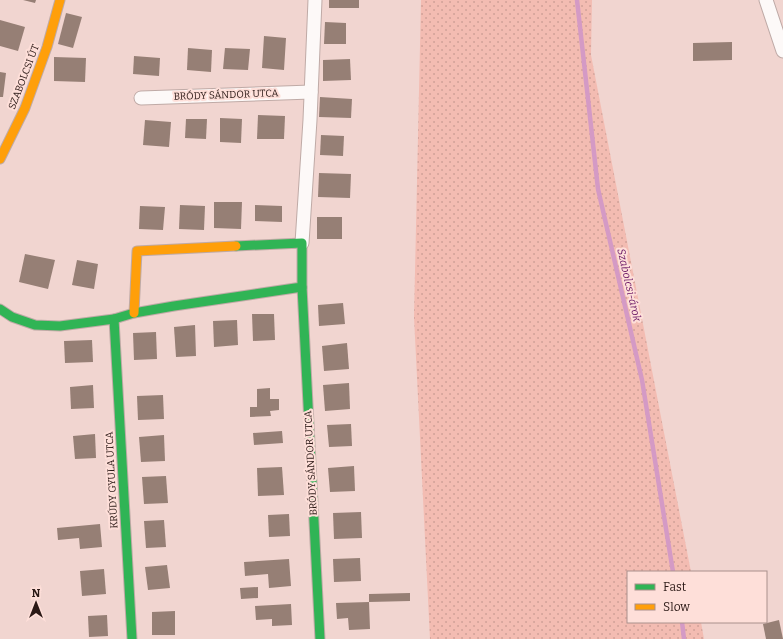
<svg xmlns="http://www.w3.org/2000/svg" width="783" height="639" viewBox="0 0 783 639" font-family="Bitter,serif">
<style>
.green{fill:url(#green-dots)}
.lines{fill:none;stroke-linecap:round;stroke-linejoin:round}
.stream{stroke:#d49ac5;stroke-width:4.5}
.building{fill:#967f75}
.street-casing{stroke:#bfaaa6;stroke-width:15}
.fast-casing{stroke:#bfaaa6;stroke-width:11}
.slow-casing{stroke:#bfaaa6;stroke-width:11}
.street{stroke:#fdf9f8;stroke-width:13}
.fast{stroke:#30b455;stroke-width:9}
.slow{stroke:#ff9f0a;stroke-width:9}
.labels{text-anchor:middle;dominant-baseline:central;stroke-width:4;stroke-linejoin:round;paint-order:stroke}
.street-label{font-size:10px;fill:#2b1916;stroke:#fedfd9}
.water-label{font-size:11px;font-style:italic;fill:#691564;stroke:#fedfd9}
</style>
<defs>
<pattern id="green-dots" width="8" height="8" patternUnits="userSpaceOnUse"><rect width="8" height="8" fill="#f3bcb2"/><path d="M2 2h.1M6 6h.1" fill="none" stroke="#d0a198" stroke-width="1.8" stroke-linecap="round"/></pattern>
</defs>
<rect width="100%" height="100%" fill="#f1d5d0"/>
<!-- green -->
<path class="green" d="M421,0H592L591,55L691,572H628V622H701L704,639H430L414,317Z"/>
<g class="lines">
<!-- stream -->
<g class="stream">
<path d="M577,0L598,189L642,380L673,572"/>
<path d="M682,622L684,639"/>
</g>
</g>
<!-- building -->
<g class="building">
<path d="M23,0H36L35,3Z"/>
<rect x="329" y="0" width="30" height="8"/>
<path d="M66,13L82,17L73,48L58,44Z"/>
<path d="M0,20L25,27L18,51L0,46Z"/>
<path d="M325,22L346,23V44H324Z"/>
<path d="M264,36L286,38L284,70L262,68Z"/>
<path d="M732,42V60L693,61V43Z"/>
<path d="M188,48L212,50L211,72L187,70Z"/>
<path d="M225,48L250,49L248,70L223,69Z"/>
<path d="M134,56L160,58L159,76L133,74Z"/>
<path d="M54,57L86,58L85,82L54,81Z"/>
<path d="M350,59L351,80L323,81V60Z"/>
<path d="M0,72L6,73L3,97H0Z"/>
<path d="M320,97L352,99L351,118L319,117Z"/>
<path d="M258,115L285,116L284,139H257Z"/>
<path d="M220,118L242,119L241,143L220,142Z"/>
<path d="M186,119H207L206,139L185,138Z"/>
<path d="M145,120L171,122L169,147L143,145Z"/>
<path d="M321,135L344,136L343,156L320,155Z"/>
<path d="M319,173L351,174L350,198L318,197Z"/>
<path d="M214,202H242L241,229L214,228Z"/>
<path d="M180,205L205,206L204,230L179,229Z"/>
<path d="M255,205L282,206V222L255,221Z"/>
<path d="M140,206L165,207L163,230L139,229Z"/>
<rect x="317" y="217" width="25" height="22"/>
<path d="M25,254L55,260L48,289L19,282Z"/>
<path d="M77,260L98,264L94,289L72,285Z"/>
<path d="M343,303L345,324L319,326L318,305Z"/>
<path d="M252,314H274L275,340L253,341Z"/>
<path d="M237,320L238,345L214,347L213,321Z"/>
<path d="M195,325L196,356L176,357L174,327Z"/>
<path d="M156,332L157,359L134,360L133,333Z"/>
<path d="M92,340L93,362L65,363L64,341Z"/>
<path d="M347,343L349,369L324,371L322,346Z"/>
<path d="M349,383L350,409L325,411L323,385Z"/>
<path d="M93,385L94,408L71,409L70,387Z"/>
<path d="M270,388V399H279V410L270,411L271,416L250,417V407H257V389Z"/>
<path d="M163,395L164,419L138,420L137,396Z"/>
<path d="M351,424L352,446L329,447L327,425Z"/>
<path d="M282,431L283,443L254,445L253,433Z"/>
<path d="M95,434L96,458L75,459L73,436Z"/>
<path d="M164,435L165,461L141,462L139,437Z"/>
<path d="M354,466L355,491L330,492L328,468Z"/>
<path d="M282,467L284,495L258,496L257,468Z"/>
<path d="M166,476L168,503L144,504L142,477Z"/>
<path d="M361,512L362,538L334,539L333,513Z"/>
<path d="M289,514L290,536L269,537L268,515Z"/>
<path d="M164,520L166,547L146,548L144,521Z"/>
<path d="M100,524L102,547L80,549L79,538L58,540L57,528Z"/>
<path d="M360,558L361,581L334,582L333,559Z"/>
<path d="M289,559L291,586L269,588L268,574L245,576L244,562Z"/>
<path d="M167,565L170,588L148,590L145,567Z"/>
<path d="M104,569L106,594L82,596L80,571Z"/>
<path d="M258,587V598L241,599L240,588Z"/>
<path d="M410,593V601L369,602L370,629L349,630L348,618L337,619L336,603L369,602V594Z"/>
<path d="M291,604L292,625L272,626V619L256,620L255,606Z"/>
<path d="M175,611V635H152V612Z"/>
<path d="M107,615L108,636L89,637L88,616Z"/>
<path d="M779,620L783,639H766L763,624Z"/>
</g>
<g class="lines">
<!-- street casing -->
<g class="street-casing">
<g id="street">
<path d="M766,0L783,51"/>
<path d="M141,98L311,92"/>
<path d="M302,243L310,120L315,0"/>
</g>
</g>
<!-- fast casing -->
<g class="fast-casing">
<g id="fast">
<path d="M302,287L320,639"/>
<path d="M0,309L12,317L35,325L60,326L114,319L134,313L174,306L302,287V243L236,246"/>
<path d="M114,319L132,639"/>
</g>
</g>
<!-- slow casing -->
<g class="slow-casing">
<g id="slow">
<path d="M0,159L25,108L47,47L60,0"/>
<path d="M134,313L137,251L236,246"/>
</g>
</g>
<!-- street -->
<use href="#street" class="street"/>
<!-- fast -->
<use href="#fast" class="fast"/>
<!-- slow -->
<use href="#slow" class="slow"/>
</g>
<g class="labels">
<!-- street labels -->
<g class="street-label">
<text transform="translate(24 77) rotate(-69)">SZABOLCSI ÚT</text>
<text transform="translate(226 95) rotate(-2)">BRÓDY SÁNDOR UTCA</text>
<text transform="translate(311 463) rotate(-93)">BRÓDY SÁNDOR UTCA</text>
<text transform="translate(112 480) rotate(-93)">KRÚDY GYULA UTCA</text>
</g>
<!-- water labels -->
<g class="water-label">
<text transform="translate(629 285) rotate(77)">Szabolcsi-árok</text>
</g>
</g>
<!-- legend -->
<rect x="627" y="571" width="140" height="52" fill="#fedfd9" stroke="#aa908b"/>
<rect x="635" y="584" width="20" height="6" fill="#30b455" stroke="#aa908b"/>
<text x="663" y="591" font-size="12" fill="#2b1916">Fast</text>
<rect x="635" y="604" width="20" height="6" fill="#ff9f0a" stroke="#aa908b"/>
<text x="663" y="611" font-size="12" fill="#2b1916">Slow</text>
<!-- north arrow -->
<g transform="translate(36 603)" stroke="#fedfd9" stroke-width="3" paint-order="stroke">
<path d="M0-3L7 15L0 10L-7 15Z" fill="#2b1916"/>
<text y="-6" font-size="11" font-weight="bold" text-anchor="middle" fill="#2b1916">N</text>
</g>
</svg>
